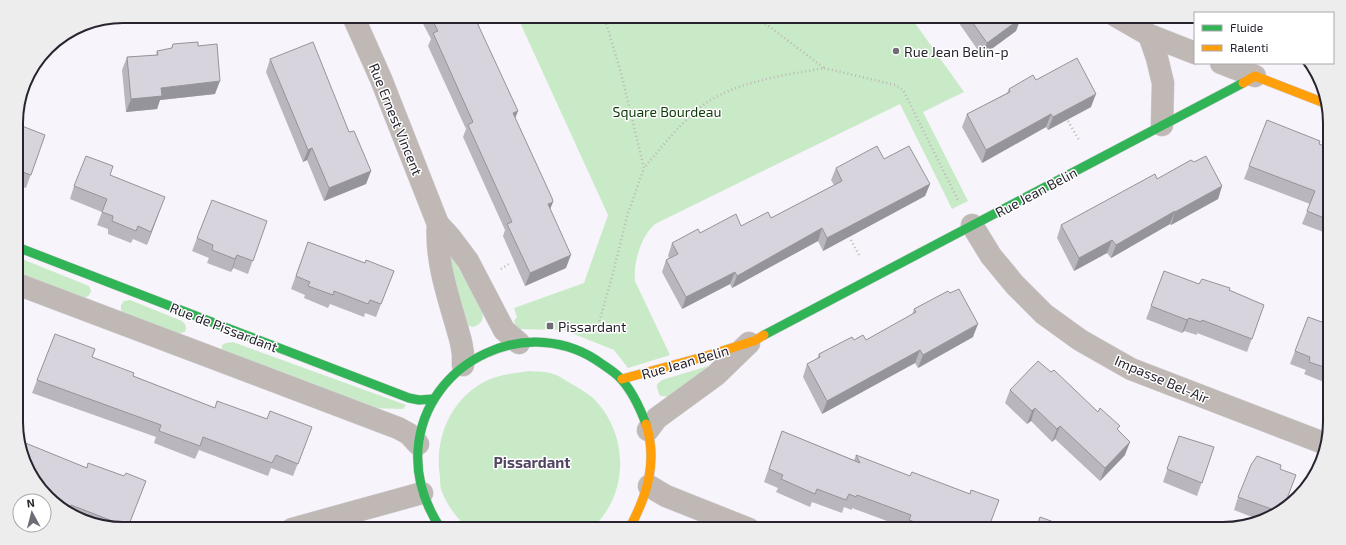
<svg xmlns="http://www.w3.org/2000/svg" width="1346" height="545" viewBox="0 0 1346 545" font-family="'Exo 2',sans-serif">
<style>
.green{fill:#c9eac7}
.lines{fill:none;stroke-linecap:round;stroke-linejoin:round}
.street-casing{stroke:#d2cfd5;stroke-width:23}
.fast-casing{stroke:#d2cfd5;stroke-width:10}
.slow-casing{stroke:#d2cfd5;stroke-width:10}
.path{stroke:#bcb7b6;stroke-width:2.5;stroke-dasharray:1 3;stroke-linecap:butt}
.street{stroke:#bfb8b4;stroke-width:22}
.fast{stroke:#30b455;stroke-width:9}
.slow{stroke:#ff9f0a;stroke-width:9}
.wall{fill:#b9b6be}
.shaded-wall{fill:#96949b}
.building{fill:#d7d4dd;stroke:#96949b}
.poi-dot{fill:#706c76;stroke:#fff;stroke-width:1.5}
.labels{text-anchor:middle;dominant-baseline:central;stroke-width:3;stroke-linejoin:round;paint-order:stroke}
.poi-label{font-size:14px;fill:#28232f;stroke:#fff;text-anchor:start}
.park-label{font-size:14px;fill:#0d3908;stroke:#fff}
.street-label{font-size:14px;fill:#28232f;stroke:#fff}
.neighbourhood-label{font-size:15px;font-weight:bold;fill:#524762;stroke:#fff}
.rim{fill:none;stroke:#28232f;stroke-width:2}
</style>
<rect width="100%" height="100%" fill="#f7f4fb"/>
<!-- green -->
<g class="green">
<path d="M517,16H910L964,92L923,112L968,201L952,209L900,104L655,224C641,236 633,263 635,281L670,355L628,368L614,350L564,330L517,329L514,321L517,317L514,308L584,283L608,215Z"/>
<path d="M446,255H451L481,308C484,318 484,323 473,327L466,325Z"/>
<path d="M17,257L89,286L91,291C89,297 86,298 80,298L17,274Z"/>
<path d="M130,300L182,321C186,325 187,327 185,332L176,334L124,314L121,310V305L124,301Z"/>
<path d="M233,342L406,405L403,409L368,408L222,353V345L226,343Z"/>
<path d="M708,366L707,370L670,397L660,396L657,388V384L662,380Z"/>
<path d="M529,371C537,372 546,371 553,374C559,375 564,380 570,383C577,387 586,392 593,398C629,433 630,495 591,529H468C457,518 448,507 442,492C440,488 440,482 440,477C434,441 449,402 482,383C496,375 514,373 529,371Z"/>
</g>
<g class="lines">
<!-- street casing -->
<g class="street-casing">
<g id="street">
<path d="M353,16L381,79L438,224C435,264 451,304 461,342L463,354V365"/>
<path d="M1116,16L1149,35L1195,53"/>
<path d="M1149,35L1157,58L1163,83L1162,125"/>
<path d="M1221,63L1255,76"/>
<path d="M438,224L450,237L468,261L504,330L519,343"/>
<path d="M972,225L991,256L1015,285L1044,314L1080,340L1131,369L1326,444"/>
<path d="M17,284L398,428L409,434L418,444"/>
<path d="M648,430L657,418L716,375L749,343"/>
<path d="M649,486L666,496L749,529"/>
<path d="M292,529L422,493"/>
</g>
</g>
<!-- fast casing -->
<g class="fast-casing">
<g id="fast">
<path d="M17,247L409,398L419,400L433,399"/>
<path d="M764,335L1243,83"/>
<path d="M441,529C425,505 416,478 418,449C425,360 531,311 602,364C609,369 616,373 621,379C633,392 640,408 646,424"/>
</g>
</g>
<!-- slow casing -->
<g class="slow-casing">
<g id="slow">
<path d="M1243,83L1255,76L1327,104"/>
<path d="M622,379L703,357L754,341L764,335"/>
<path d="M629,529C647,496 658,462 646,424"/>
</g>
</g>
<!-- path -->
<g class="path">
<path d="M604,16L621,73L644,168C661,148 678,126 698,109C733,81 782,76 824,68L766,24L757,16"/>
<path d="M824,68L895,85L903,90L959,202"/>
<path d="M1068,121L1079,140"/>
<path d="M851,240L859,255"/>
<path d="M501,269L509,264"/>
<path d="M597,329L612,277L627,216L644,168"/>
</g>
<!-- street -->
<use href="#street" class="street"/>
<!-- fast -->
<use href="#fast" class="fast"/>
<!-- slow -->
<use href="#slow" class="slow"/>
</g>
<!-- wall -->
<g class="wall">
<path d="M419,16H477L476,19L515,118L550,210L566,268L525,286L503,236L505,230L463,137L466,129L428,46L431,39Z"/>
<path d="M954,16H1019L1016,31L982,56Z"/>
<path d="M173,44L198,46L215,94L160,100L157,109L126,112L122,70L127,57L156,55L157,51L171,49Z"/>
<path d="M270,59L371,171L366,184L324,201L307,160L303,162L266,72Z"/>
<path d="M1036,80L1091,107L1048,130L1046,127L982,163L962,127L967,114L1007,93L1009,89Z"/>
<path d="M16,125L45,135L26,188L17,185Z"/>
<path d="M1319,144L1328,157H1329V234L1302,224L1310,204L1244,179L1249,166Z"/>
<path d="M884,159L930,184L925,196L823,251L818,241L732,288L730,284L682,309L662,272L666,260L669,258L668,256L672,243L700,233L741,226L771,218L834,185L831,180L836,168Z"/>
<path d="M110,175L160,210L147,245L133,239L131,243L108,234V229L97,225L102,212L70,199L74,186Z"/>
<path d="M1157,179L1222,186L1218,199L1171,225L1170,224L1111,258L1107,253L1074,271L1057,238L1061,225Z"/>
<path d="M267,221L248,274L233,268L231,272L207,263L209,258L192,251L197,238Z"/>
<path d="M308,242L365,263L394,271L376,317L365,313L364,317L330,304L328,308L304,298L305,295L291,289Z"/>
<path d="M1199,284L1229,290L1264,305L1247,352L1197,333V335L1184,331L1182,333L1146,319L1151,306Z"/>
<path d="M914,309L973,337L918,368L915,363L822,414L803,377L807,364L817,359L819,354L854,340H866L912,315Z"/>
<path d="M1330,325V382L1329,384L1304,374L1306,370L1290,364L1295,351Z"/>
<path d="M55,334L92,357L133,376L215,408L267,419L312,427L293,476L271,468L268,476L199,450L195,459L154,443L156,437L32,393Z"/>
<path d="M1051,372L1098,412L1118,430L1125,455L1100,481L1055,439L1052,442L1031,421L1027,424L1005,403L1010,390Z"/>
<path d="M782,431L854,460L856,455L988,529H906V528L852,508V510L844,507L842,513L812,502L810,507L776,492L778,488L764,482Z"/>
<path d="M1179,436L1214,447L1197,496L1163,482Z"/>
<path d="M18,443L87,468L146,481L127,529H123L88,523L42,492Z"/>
<path d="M1280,469L1283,509L1257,519L1234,510L1238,497Z"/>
</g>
<!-- shaded-wall -->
<g class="shaded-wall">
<path d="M1021,18L1016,31L982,56L987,43Z"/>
<path d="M220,81L215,94L160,100L157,109L126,112L131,99L161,88Z"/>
<path d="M1096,94L1091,107L1048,130L1053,117Z"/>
<path d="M518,111L513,124V113Z"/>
<path d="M1051,114L1046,127L982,163L986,150Z"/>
<path d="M312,148L307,160L303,162L308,150Z"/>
<path d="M371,171L366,184L324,201L329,188Z"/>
<path d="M930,184L925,196L823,251L827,238Z"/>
<path d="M1222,186L1218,199L1171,225L1175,212Z"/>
<path d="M165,197L160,210L147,245L151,232Z"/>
<path d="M553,202L548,215V204Z"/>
<path d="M1175,211L1170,224L1111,258L1116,245Z"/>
<path d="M822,228L818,241L732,288L737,276Z"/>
<path d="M1112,240L1107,253L1074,271L1079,258Z"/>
<path d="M237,255L233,268L231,272L235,259Z"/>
<path d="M571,255L566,268L525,286L530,273Z"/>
<path d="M735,272L730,284L682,309L686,297Z"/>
<path d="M1189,318L1184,331L1182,333L1187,320Z"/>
<path d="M978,324L973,337L918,368L923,355Z"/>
<path d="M920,350L915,363L822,414L827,401Z"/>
<path d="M1035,408L1031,421L1027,424L1032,411Z"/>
<path d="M1060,426L1055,439L1052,442L1057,429Z"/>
<path d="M1130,442L1125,455L1100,481L1105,468Z"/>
</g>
<!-- building -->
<g class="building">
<path d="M430,16H474L518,111L513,113L552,198L553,202L548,204L571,255L530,273L507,224L512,222L468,125L473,122L433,33L438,31Z"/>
<path d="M968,16H1019L1021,18L987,43Z"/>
<path d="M198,42V46L217,44L220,81L161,88L162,96L131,99L127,57L158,55L157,51L172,48L173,44Z"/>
<path d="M313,42L349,132L354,131L371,171L329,188L312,148L308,150L270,59Z"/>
<path d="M1077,58L1096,94L1053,117L1051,114L986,150L967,114L1010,92L1009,89L1033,75L1036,80Z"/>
<path d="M1267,120L1320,141L1319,144L1329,148V154L1328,157H1329V220L1307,211L1315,191L1249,166Z"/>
<path d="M17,124L45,135L31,175L17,170Z"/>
<path d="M877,146L884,159L909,146L930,184L827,238L822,228L737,276L735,272L686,297L666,260L678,254L672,243L698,229L700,233L736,214L741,226L768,212L771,218L842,181L836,168Z"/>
<path d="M86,156L113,166L110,175L165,197L151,232L138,226L136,231L112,221L113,216L102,212L107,199L74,186Z"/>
<path d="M1206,156L1222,186L1175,212V211L1116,245L1112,240L1079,258L1061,225L1155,174L1157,179L1191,160L1194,162Z"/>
<path d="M212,200L267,221L253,261L237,255L235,259L212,250L213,245L197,238Z"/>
<path d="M308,242L365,263L366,260L394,271L381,304L370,300L368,304L334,291L333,295L308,286L310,282L296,276Z"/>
<path d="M1164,271L1199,284L1202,279L1230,288L1229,290L1264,305L1252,339L1202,320L1201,322L1189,318L1187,320L1151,306Z"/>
<path d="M959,289L978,324L923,355L920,350L827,401L807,364L820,357L819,354L852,337L854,340L863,335L866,340L916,312L914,309L948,291L950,293Z"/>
<path d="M1308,317L1330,325V369L1309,362L1310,357L1295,351Z"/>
<path d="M55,334L95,349L92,357L134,373L133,376L215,408L217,401L267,419L270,411L312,427L298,464L276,455L272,463L203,437L200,446L159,431L161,425L37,380Z"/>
<path d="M1038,361L1051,372L1054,370L1098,412L1100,408L1120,426L1117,429L1130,442L1105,468L1060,426L1057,429L1035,408L1032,411L1010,390Z"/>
<path d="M782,431L860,463L856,455L910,476L912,472L970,494L971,490L999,500L988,529H958L949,526L948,529H934L909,520L911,515L857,495L856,497L849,494L846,500L817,489L815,494L781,479L783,475L769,469Z"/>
<path d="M1179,436L1214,447L1202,483L1167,469Z"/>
<path d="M18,440L87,468L88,463L124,476L126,473L146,481L128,527L71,505L69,510L48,496L49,494L42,491L18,443Z"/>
<path d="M1257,456L1281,465L1280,469L1296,475L1283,509L1277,511L1238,497L1251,465Z"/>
<path d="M1040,517L1073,529H1036Z"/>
</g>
<!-- markers -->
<g class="poi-dot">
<circle cx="896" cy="51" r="4"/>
<rect x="546" y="322" width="8" height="8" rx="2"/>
</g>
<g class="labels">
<!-- poi labels -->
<g class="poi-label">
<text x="904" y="51">Rue Jean Belin-p</text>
<text x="558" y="326">Pissardant</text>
</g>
<!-- park labels -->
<g class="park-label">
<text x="667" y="111">Square Bourdeau</text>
</g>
<!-- street labels -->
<g class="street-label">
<text transform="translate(396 119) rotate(68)">Rue Ernest Vincent</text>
<text transform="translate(1036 192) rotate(-28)">Rue Jean Belin</text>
<text transform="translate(224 327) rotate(21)">Rue de Pissardant</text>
<text transform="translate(685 362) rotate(-16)">Rue Jean Belin</text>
<text transform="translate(1162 379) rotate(23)">Impasse Bel-Air</text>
</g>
<!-- neighbourhood labels -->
<g class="neighbourhood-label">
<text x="532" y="462">Pissardant</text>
</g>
</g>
<!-- crop -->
<path d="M0 0H1346V545H0ZM123 23H1223A100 100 0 0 1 1323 123V422A100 100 0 0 1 1223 522H123A100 100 0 0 1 23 422V123A100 100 0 0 1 123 23Z" fill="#eeedee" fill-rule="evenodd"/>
<path class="rim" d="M123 23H1223A100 100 0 0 1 1323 123V422A100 100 0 0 1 1223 522H123A100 100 0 0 1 23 422V123A100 100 0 0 1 123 23Z"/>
<!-- legend -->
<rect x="1194" y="12" width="140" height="52" fill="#ffffff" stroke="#a9a7ac"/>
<rect x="1202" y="25" width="20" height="6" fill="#30b455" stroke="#a9a7ac"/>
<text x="1230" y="32" font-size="12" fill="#28232f">Fluide</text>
<rect x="1202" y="45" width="20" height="6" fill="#ff9f0a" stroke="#a9a7ac"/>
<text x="1230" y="52" font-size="12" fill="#28232f">Ralenti</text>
<!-- north arrow -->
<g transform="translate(32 513) rotate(353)"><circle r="19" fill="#ffffff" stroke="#a9a7ac"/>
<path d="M0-3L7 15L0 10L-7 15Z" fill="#706c76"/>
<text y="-6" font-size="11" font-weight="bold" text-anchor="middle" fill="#28232f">N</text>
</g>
</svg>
